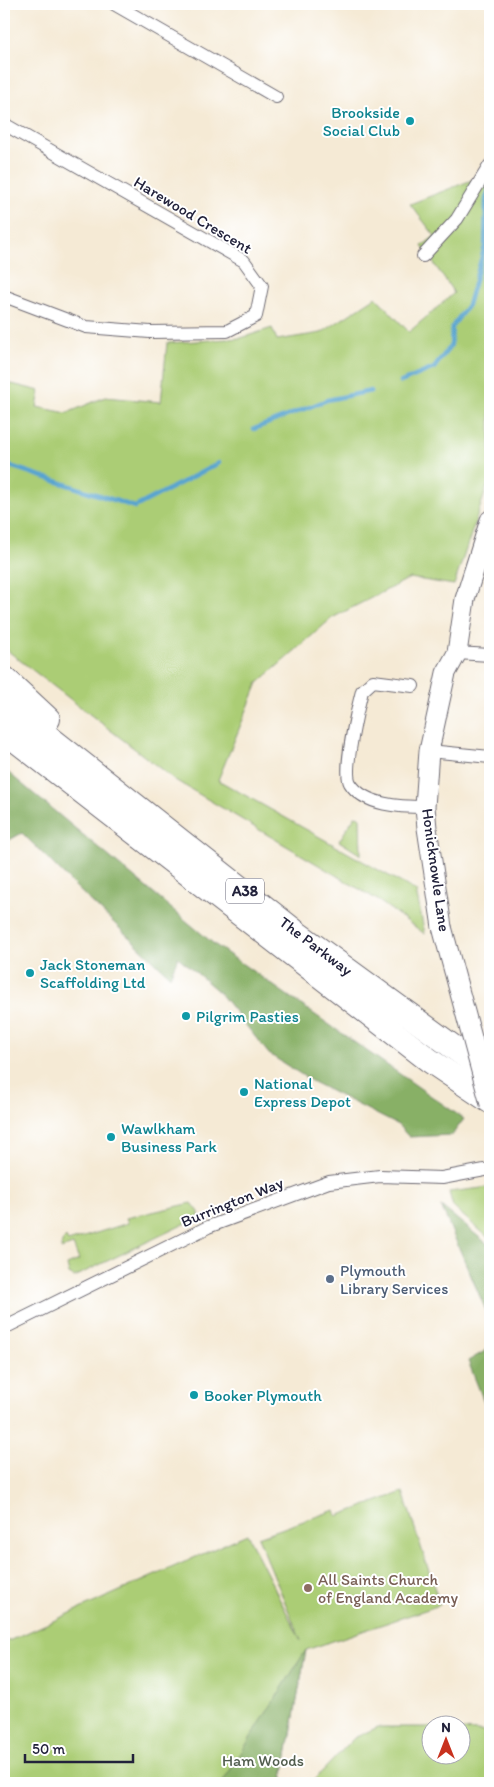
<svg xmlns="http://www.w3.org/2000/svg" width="494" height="1787" viewBox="0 0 494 1787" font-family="Itim,sans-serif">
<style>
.green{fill:#abcd75;stroke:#667858}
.forest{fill:#88b066;stroke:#556950}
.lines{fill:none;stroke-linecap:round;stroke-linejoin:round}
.stream{stroke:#58a4d0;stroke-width:4.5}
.street-casing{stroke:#6c6871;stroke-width:14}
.secondary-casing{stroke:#6c6871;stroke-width:21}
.highway-casing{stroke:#6c6871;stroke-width:26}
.street{stroke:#fff;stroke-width:12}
.secondary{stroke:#fff;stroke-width:19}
.highway{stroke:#fff;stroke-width:24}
.secondary-bridge-casing{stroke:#6c6871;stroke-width:21;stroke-linecap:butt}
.secondary-bridge{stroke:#fff;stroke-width:19}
.culture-dot{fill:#0f9aa8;stroke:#fff;stroke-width:2}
.service-dot{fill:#5c6f8a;stroke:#fff;stroke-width:2}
.education-dot{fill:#8d6e63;stroke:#fff;stroke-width:2}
.labels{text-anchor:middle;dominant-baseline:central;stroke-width:4;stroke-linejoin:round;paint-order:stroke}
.shield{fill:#fff;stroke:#646476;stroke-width:1}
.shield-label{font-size:15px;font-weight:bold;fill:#22223b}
.culture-label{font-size:16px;fill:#0d838f;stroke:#fff;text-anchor:start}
.street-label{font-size:16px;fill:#22223b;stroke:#fff}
.service-label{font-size:16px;fill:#4e5e75;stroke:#fff;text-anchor:start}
.education-label{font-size:16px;fill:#785e54;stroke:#fff;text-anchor:start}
.park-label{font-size:16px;fill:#525e4f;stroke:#fff}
</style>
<rect width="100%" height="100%" fill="#fff"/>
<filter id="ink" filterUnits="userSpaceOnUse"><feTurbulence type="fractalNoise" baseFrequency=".02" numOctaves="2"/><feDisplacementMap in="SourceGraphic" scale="10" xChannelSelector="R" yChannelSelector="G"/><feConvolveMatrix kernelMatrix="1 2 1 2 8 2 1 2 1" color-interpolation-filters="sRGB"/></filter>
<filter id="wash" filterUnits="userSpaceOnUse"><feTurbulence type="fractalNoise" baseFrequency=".0096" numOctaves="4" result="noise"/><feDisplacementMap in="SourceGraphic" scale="20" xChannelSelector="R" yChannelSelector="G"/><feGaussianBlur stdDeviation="1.12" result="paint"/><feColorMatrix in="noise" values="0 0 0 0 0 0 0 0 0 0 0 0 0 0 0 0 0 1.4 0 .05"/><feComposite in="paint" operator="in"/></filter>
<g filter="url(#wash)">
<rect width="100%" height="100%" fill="#f5ead5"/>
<!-- green -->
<g class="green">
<path d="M490,166V478L454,585L410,578L332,618L258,683L218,780L416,891L425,934L376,899L175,780L4,648V382L40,391L37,407L67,413L105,397L161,402L167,343L241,338L272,328L277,340L321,333L376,297L409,332L454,293L422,246L435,236L410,204L472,180Z"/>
<path d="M355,816L360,817L361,855L339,841Z"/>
<path d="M490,1187V1239L453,1207L449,1192Z"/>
<path d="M192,1203L199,1212V1217L74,1277L69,1274L67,1265L79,1260L73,1245L61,1249L62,1242L66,1237L68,1242L128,1223L126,1218Z"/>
<path d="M403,1492L440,1605L306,1650L282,1783H4V1643L247,1534L301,1641L258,1537L335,1510L337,1516Z"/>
<path d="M378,1727H431L432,1754H462V1730L490,1732V1783H311L354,1738Z"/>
</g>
<!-- forest -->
<g class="forest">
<path d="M4,769L214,944L464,1119L452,1135L409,1137L398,1125L313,1082L269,1054L220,993L178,957L170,976L76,887L22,833L4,843Z"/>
<path d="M441,1206L490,1246V1320Z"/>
<path d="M490,1348V1417L468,1361Z"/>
<path d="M306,1650L282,1783H222Z"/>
</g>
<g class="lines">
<!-- stream -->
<g class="stream">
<path d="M401,382L434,368L451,345L452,327L468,305L485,246L486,199L490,186"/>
<path d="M254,429L327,400L371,391"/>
<path d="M4,464L135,507L219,463"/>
</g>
</g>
</g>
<g filter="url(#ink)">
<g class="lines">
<!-- street casing -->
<g class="street-casing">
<g id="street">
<path d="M114,4L276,97"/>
<path d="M4,124L244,261L262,286L256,316L227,331L150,332L86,327L4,296"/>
<path d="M423,256L457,219L490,165"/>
<path d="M457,653L490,655"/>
<path d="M413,686L373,681L362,691C358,707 343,770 350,783C364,806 402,807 425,807"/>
<path d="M429,751L490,757"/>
<path d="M4,1328L208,1227L329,1182L380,1176L442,1178L490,1169"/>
</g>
</g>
<!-- secondary casing -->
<g class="secondary-casing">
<path id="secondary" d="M442,927L427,828L425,807L429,751L446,673L457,653L465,599L490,520"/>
</g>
<!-- highway casing -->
<g class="highway-casing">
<g id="highway">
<path d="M4,678L48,719"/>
<path d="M4,702L298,934L490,1074"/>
<path d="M4,731L429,1060L490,1101"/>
</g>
</g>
<!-- street -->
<use href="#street" class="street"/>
<!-- secondary -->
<use href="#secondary" class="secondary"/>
<!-- highway -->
<use href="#highway" class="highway"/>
<!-- secondary-bridge casing -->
<g class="secondary-bridge-casing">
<path id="secondary-bridge" d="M442,927L490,1104"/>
</g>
<!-- secondary-bridge -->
<use href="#secondary-bridge" class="secondary-bridge"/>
</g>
</g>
<!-- markers -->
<g class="culture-dot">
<circle cx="410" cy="121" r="5"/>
<circle cx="30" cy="973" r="5"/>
<circle cx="186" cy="1016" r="5"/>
<circle cx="244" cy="1092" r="5"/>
<circle cx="111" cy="1137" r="5"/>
<circle cx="194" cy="1395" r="5"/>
</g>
<circle class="service-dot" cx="330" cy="1279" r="5"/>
<circle class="education-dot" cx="308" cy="1588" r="5"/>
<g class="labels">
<!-- shield labels -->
<rect class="shield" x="226" y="878.5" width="38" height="25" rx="4"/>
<g class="shield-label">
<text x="245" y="891">A38</text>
</g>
<!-- culture labels -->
<g class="culture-label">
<text x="400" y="112" text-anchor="end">Brookside<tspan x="400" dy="18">Social Club</tspan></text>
<text x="40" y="964">Jack Stoneman<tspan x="40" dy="18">Scaffolding Ltd</tspan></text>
<text x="196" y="1016">Pilgrim Pasties</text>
<text x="254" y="1083">National<tspan x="254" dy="18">Express Depot</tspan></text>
<text x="121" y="1128">Wawlkham<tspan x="121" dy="18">Business Park</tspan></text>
<text x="204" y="1395">Booker Plymouth</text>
</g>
<!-- street labels -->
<g class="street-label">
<text transform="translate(193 215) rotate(31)">Harewood Crescent</text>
<text transform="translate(436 870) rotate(82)">Honicknowle Lane</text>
<text transform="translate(316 946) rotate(37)">The Parkway</text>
<text transform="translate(232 1202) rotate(-22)">Burrington Way</text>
</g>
<!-- service labels -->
<g class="service-label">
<text x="340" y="1270">Plymouth<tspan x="340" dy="18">Library Services</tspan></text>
</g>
<!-- education labels -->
<g class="education-label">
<text x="318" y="1579">All Saints Church<tspan x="318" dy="18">of England Academy</tspan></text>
</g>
<!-- park labels -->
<g class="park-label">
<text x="263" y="1760">Ham Woods</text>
</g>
</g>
<!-- margin -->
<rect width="494" height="1787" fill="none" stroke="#fff" stroke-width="20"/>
<!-- north arrow -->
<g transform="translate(446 1740)"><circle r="24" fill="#ffffff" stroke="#a7a7b1"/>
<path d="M0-4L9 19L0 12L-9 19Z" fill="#c8321e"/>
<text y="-8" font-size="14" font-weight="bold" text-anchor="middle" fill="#22223b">N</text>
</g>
<!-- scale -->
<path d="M25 1754v8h108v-8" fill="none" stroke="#22223b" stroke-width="2.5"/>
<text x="32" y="1754" font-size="15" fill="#22223b" stroke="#ffffff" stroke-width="4" paint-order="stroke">50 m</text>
</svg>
